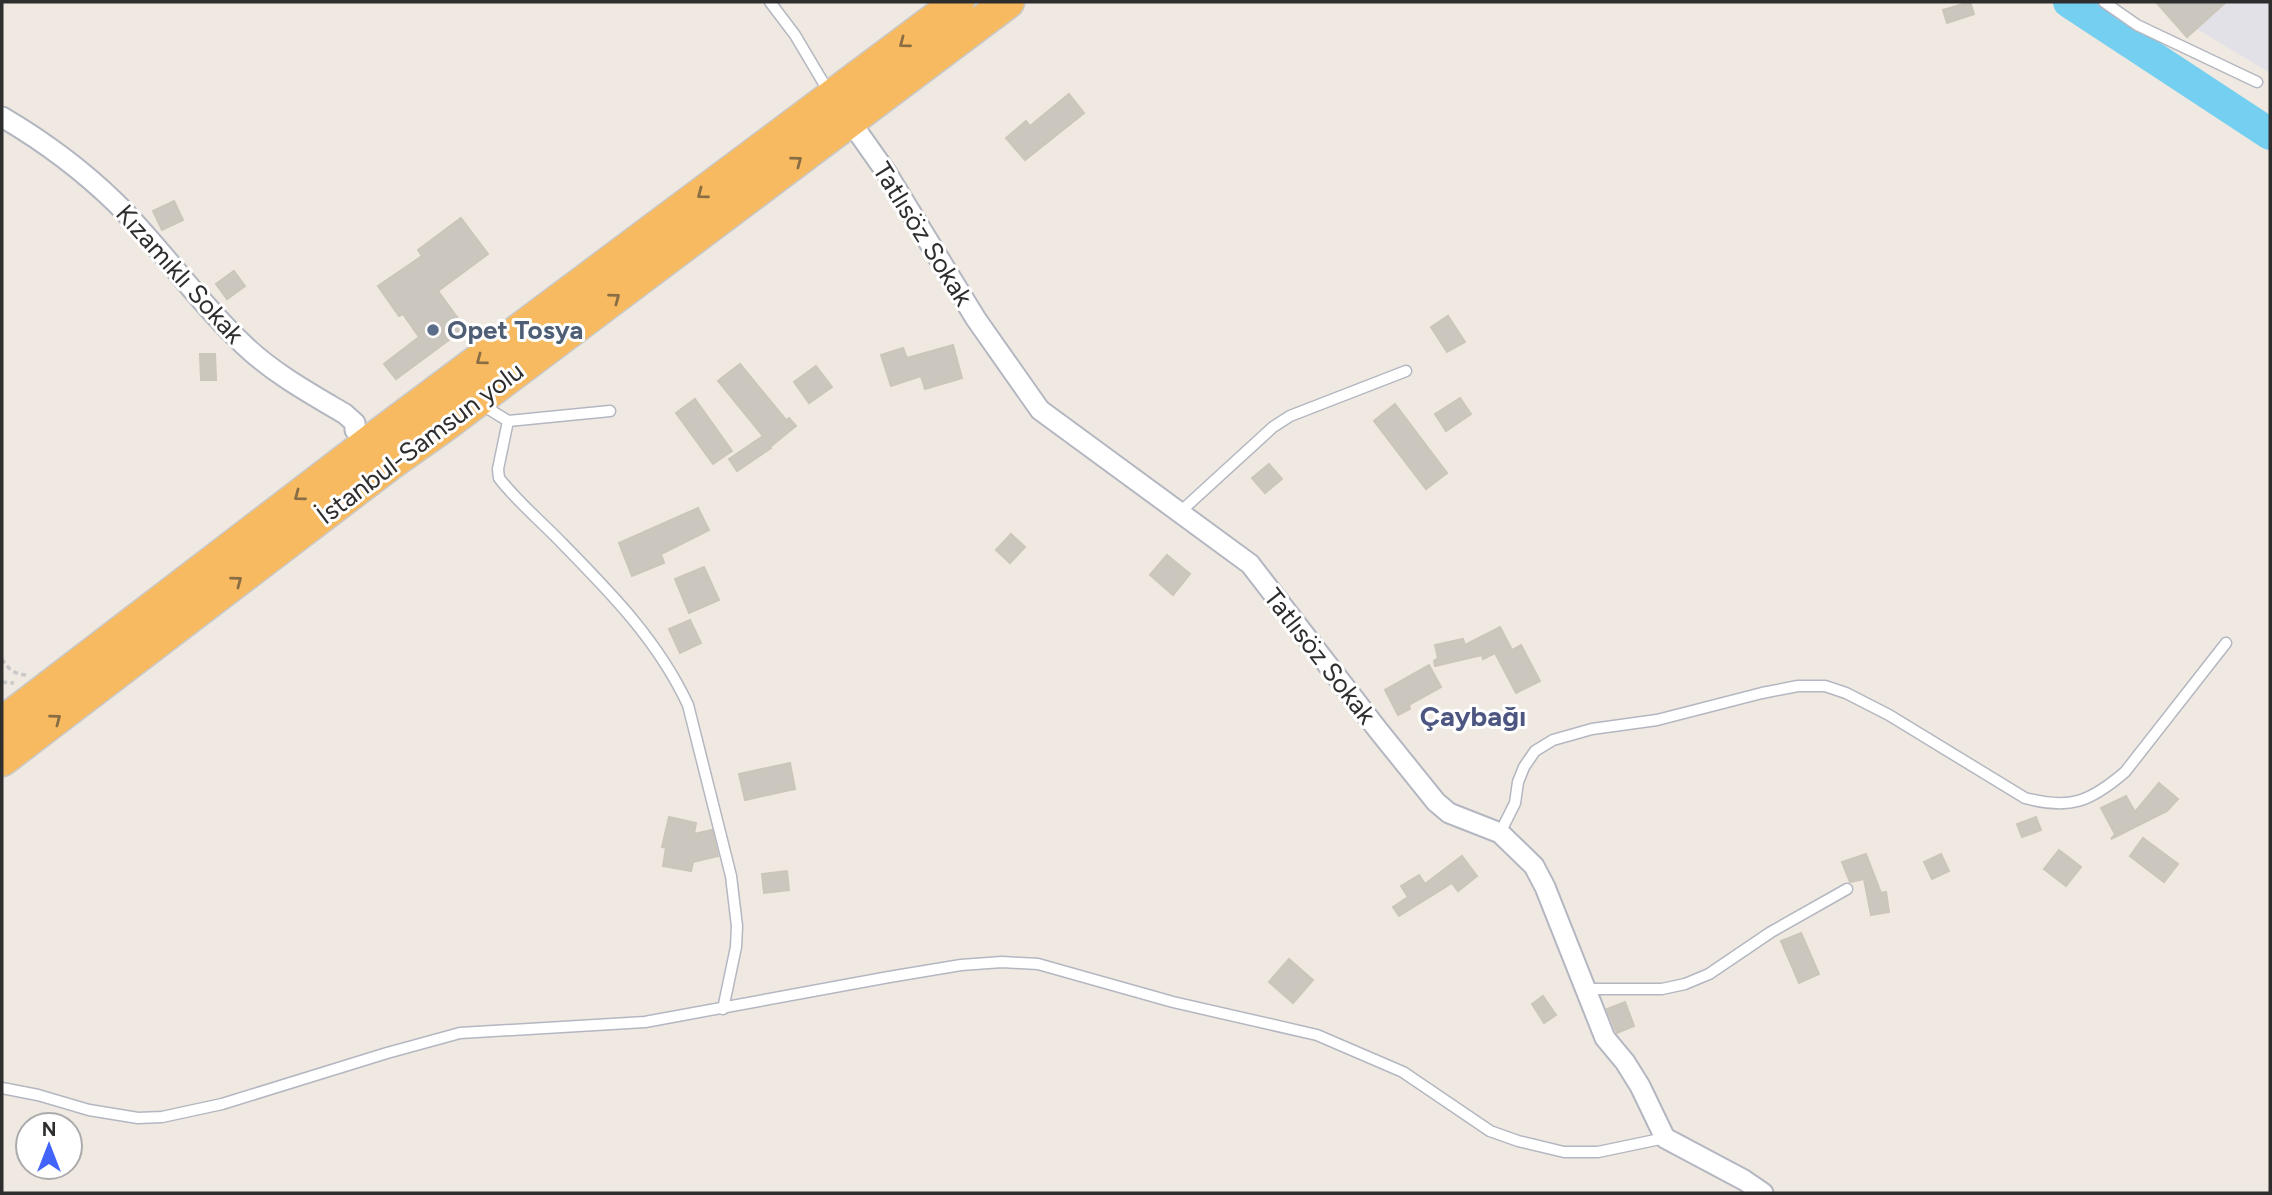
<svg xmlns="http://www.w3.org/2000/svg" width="2272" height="1195" viewBox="0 0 2272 1195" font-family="Figtree,sans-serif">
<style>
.industrial{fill:#e3e1e8}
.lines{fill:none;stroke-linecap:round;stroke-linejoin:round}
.river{stroke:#75cff0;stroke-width:32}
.building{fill:#cbc7bf;stroke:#cbc5ba;stroke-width:2}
.service-casing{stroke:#b4b7c1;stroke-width:13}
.minor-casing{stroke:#b4b7c1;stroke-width:23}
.trunk-casing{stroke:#c9c9c9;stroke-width:35}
.path{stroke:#c9c9c9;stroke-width:3.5;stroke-dasharray:5 3.5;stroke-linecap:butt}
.service{stroke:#fff;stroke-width:10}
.minor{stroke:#fff;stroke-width:19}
.trunk{stroke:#f8ba60;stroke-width:32}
.oneway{stroke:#896d44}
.service-dot{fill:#5c6f8a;stroke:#fff;stroke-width:2.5}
.labels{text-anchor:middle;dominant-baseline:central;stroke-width:6;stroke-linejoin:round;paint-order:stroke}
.street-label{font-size:26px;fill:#2e2e2e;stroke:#fff}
.service-label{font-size:26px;font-weight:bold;fill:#4e5e75;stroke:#fff;text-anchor:start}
.neighbourhood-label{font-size:28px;font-weight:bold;fill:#4d5680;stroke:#fff}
</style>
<rect width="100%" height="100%" fill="#efe9e1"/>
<!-- industrial -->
<path class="industrial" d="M2152,2H2270V73Z"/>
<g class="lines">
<!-- river -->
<path class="river" d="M2069,2L2270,134"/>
</g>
<!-- building -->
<g class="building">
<path d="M1970,2L1974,14L1947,23L1943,10Z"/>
<path d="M2156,2H2226L2187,37Z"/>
<path d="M1069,94L1084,113L1025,160L1006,138L1026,121L1030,126Z"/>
<path d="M174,201L183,220L162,230L153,211Z"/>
<path d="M461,218L488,254L438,291L465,328L396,379L384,364L419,337L403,314L399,316L378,286L422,256L418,250Z"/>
<path d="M234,271L245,286L227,299L216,284Z"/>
<path d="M1448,316L1465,342L1447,352L1431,327Z"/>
<path d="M953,345L962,378L925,389L921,376L891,386L881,355L903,348L907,358Z"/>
<path d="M200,354H215L216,380H201Z"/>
<path d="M740,364L786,420L789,418L796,426L770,447L771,448L737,471L729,459L763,436L718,381Z"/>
<path d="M816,366L832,387L809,403L794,382Z"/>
<path d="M1460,398L1471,414L1446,431L1435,414Z"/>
<path d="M695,399L732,451L713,464L676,413Z"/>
<path d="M1395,404L1447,473L1426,489L1374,421Z"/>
<path d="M1269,464L1282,479L1265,493L1252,478Z"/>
<path d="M698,508L709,530L661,554L664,563L632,576L619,543Z"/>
<path d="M1011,534L1025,547L1010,563L996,550Z"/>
<path d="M1167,555L1190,574L1173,595L1150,575Z"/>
<path d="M704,567L719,600L689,613L675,579Z"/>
<path d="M690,620L701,643L680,653L669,629Z"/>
<path d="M1500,627L1512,650L1521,645L1540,681L1516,693L1495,653L1483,659L1482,655L1435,666L1434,661L1438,658L1435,645L1463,639L1465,645Z"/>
<path d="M1429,665L1441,687L1409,705L1410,709L1398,715L1385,690Z"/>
<path d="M790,763L795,789L745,800L739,774Z"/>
<path d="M2159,783L2178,799L2167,811L2111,839L2115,834L2101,808L2126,796L2135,812Z"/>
<path d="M669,817L696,823L694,834L712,830L718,856L693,862L691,871L663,866L666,848L662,847Z"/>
<path d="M2036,817L2041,830L2022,837L2017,824Z"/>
<path d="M2143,838L2178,864L2164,882L2130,856Z"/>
<path d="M2059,850L2081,867L2066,886L2044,869Z"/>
<path d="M1866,854L1881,893L1886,892L1889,912L1871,915L1864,879L1850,882L1842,862Z"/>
<path d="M1941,854L1949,871L1932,879L1924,862Z"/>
<path d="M1462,856L1477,876L1458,891L1452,883L1399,916L1393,907L1408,897L1401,886L1419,875L1425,884Z"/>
<path d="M787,871L789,890L764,893L762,874Z"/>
<path d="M1801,933L1819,974L1799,983L1781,941Z"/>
<path d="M1289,959L1313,980L1293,1003L1269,982Z"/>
<path d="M1543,996L1556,1015L1544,1023L1532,1004Z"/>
<path d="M1625,1002L1634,1026L1617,1033L1607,1009Z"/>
</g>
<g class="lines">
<!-- service casing -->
<g class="service-casing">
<g id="service">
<path d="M770,2L795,35L830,94"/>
<path d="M2104,2L2137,25L2257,82"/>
<path d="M479,403L508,421L610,411"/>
<path d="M508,421L498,469L499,478C515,499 536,517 555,536C606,588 657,638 688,705L731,876L737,926L736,947L723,1009"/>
<path d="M1179,513L1273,427L1290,416L1406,371"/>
<path d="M1500,833L1515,803L1518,782L1524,767L1535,751L1553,740L1592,729L1657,720L1762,693L1798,686H1825L1846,693L1889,715L2025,798C2070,810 2090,802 2125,772L2226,643"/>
<path d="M1584,989H1662L1685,984L1709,974L1771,932L1847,889"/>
<path d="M2,1088L38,1095L89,1110L138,1118L162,1117L222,1104L387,1053L460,1033L645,1022L889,977L961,965L1002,962L1038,964L1173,1002L1317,1035L1403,1072L1490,1131L1518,1141L1564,1152H1598L1665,1138"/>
</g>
</g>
<!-- minor casing -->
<g class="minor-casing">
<g id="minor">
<path d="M2,117C43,141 81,169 116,203C161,248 198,302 244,345C273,373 311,394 345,414L355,423V430"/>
<path d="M850,121L886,172L976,319L1040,410L1250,564L1378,730L1436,802L1449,813L1500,833L1534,866L1545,887L1605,1038L1625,1062L1640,1086L1665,1138L1744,1180L1763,1193"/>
</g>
</g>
<!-- trunk casing -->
<g class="trunk-casing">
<g id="trunk">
<path d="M2,723L372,440L958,2"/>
<path d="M2,760L390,464L441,428L1008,2"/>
</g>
</g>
<!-- path -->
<g class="path">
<path d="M2,659C8,669 14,674 26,675"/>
<path d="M2,682L14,683"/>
</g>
<!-- service -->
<use href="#service" class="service"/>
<!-- minor -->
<use href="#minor" class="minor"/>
<!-- trunk -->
<use href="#trunk" class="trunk"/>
</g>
<!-- one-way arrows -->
<defs><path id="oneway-chevron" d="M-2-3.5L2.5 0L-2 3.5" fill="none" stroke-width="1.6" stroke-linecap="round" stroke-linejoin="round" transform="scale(1.75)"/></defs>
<g class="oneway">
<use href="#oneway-chevron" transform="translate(904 43) rotate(143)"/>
<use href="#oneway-chevron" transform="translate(797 161) rotate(-37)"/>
<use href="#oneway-chevron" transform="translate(702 194) rotate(143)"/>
<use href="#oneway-chevron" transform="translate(615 298) rotate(-37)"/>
<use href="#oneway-chevron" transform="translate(481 360) rotate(143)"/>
<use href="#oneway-chevron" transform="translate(299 496) rotate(143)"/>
<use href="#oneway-chevron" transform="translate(237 581) rotate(-37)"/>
<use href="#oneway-chevron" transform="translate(56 719) rotate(-37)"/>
</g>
<!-- markers -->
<circle class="service-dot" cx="433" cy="330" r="7"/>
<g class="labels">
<!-- street labels -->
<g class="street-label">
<text transform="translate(923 234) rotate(58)">Tatlısöz Sokak</text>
<text transform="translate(180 274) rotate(48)">Kızamıklı Sokak</text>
<text transform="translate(420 443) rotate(-37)">İstanbul-Samsun yolu</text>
<text transform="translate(1320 656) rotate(52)">Tatlısöz Sokak</text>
</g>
<!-- service labels -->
<g class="service-label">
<text x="447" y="330">Opet Tosya</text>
</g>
<!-- neighbourhood labels -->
<g class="neighbourhood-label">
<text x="1473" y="716">Çaybağı</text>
</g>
</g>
<!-- border -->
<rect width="2272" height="1195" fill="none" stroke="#2e2e2e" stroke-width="7"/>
<!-- north arrow -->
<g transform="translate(49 1146)"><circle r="33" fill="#ffffff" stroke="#ababab" stroke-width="2"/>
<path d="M0-5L12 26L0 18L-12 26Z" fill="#4264fb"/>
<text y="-10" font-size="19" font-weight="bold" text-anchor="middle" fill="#2e2e2e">N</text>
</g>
</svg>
